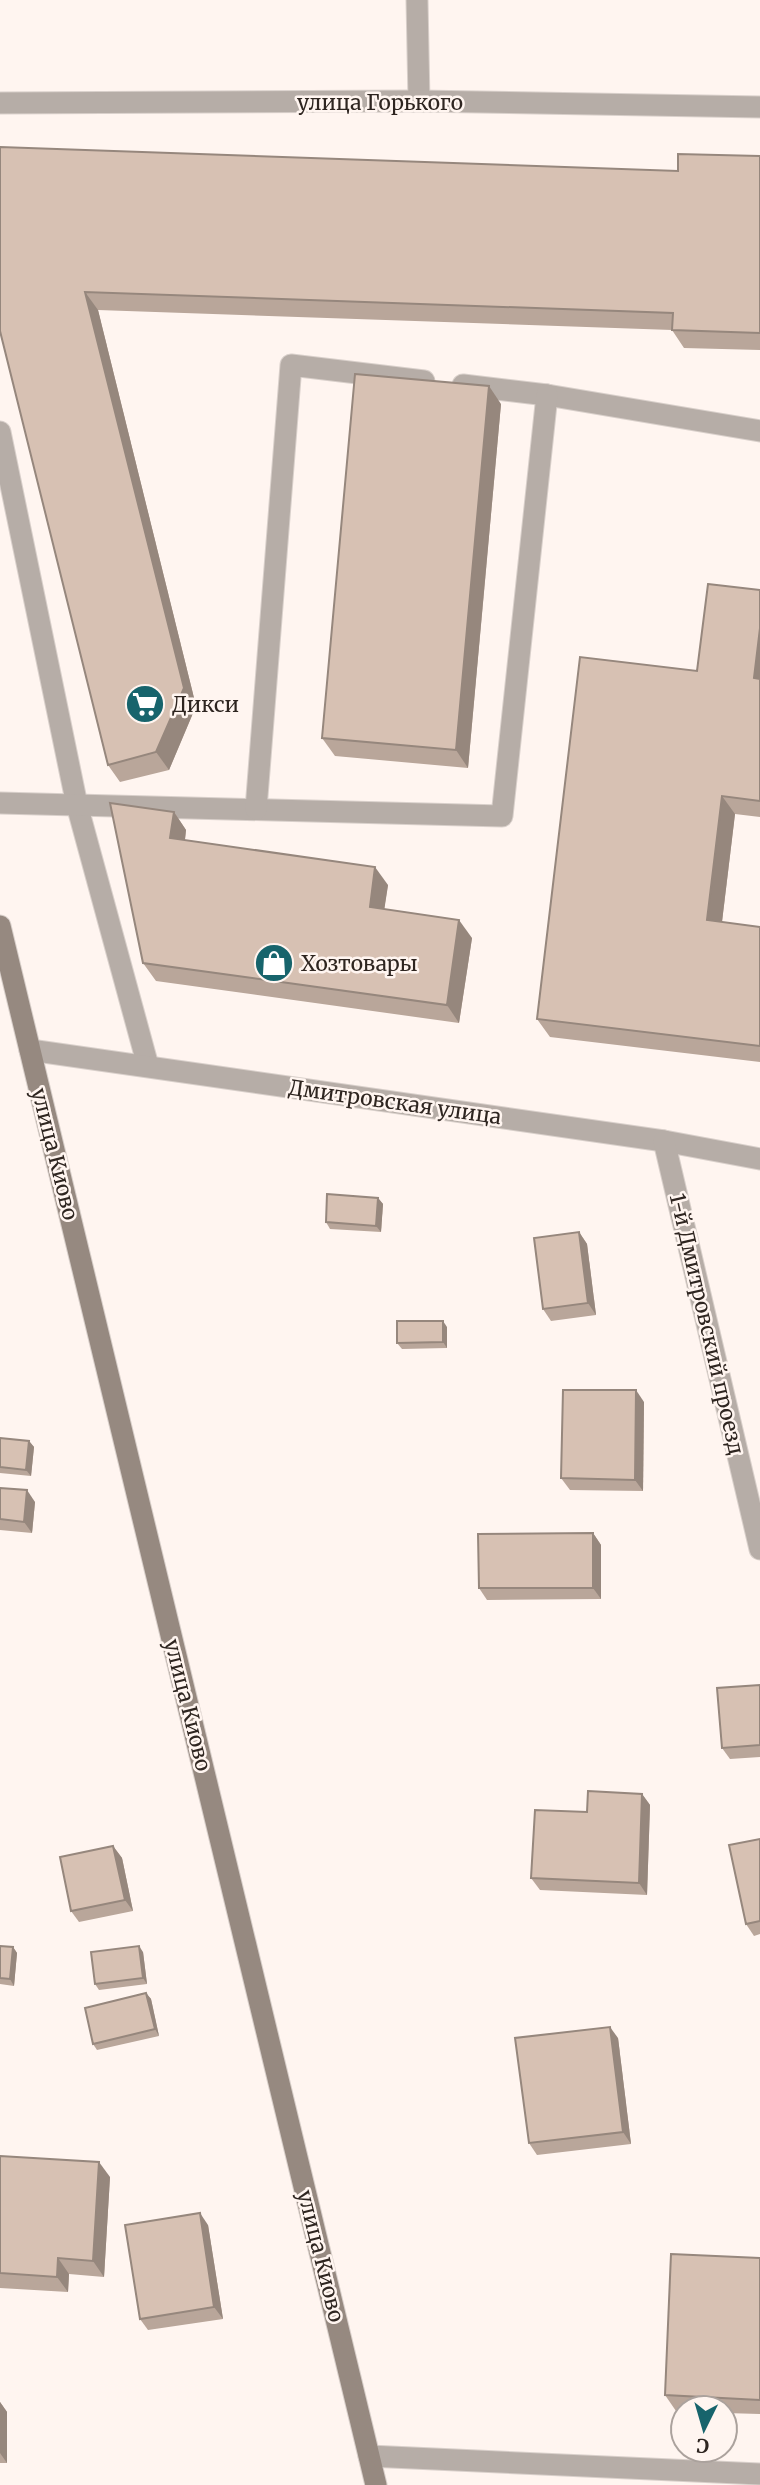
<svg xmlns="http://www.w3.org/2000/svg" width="760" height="2485" viewBox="0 0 760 2485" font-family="Merriweather,serif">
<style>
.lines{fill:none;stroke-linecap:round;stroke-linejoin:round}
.service-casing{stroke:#d9d0cb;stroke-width:23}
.minor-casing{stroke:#d9d0cb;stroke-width:23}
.tertiary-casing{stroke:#d9d0cb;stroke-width:23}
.secondary-casing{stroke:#d9d0cb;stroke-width:23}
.service{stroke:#b6ada7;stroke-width:21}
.minor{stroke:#b6ada7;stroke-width:21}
.tertiary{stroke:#b6ada7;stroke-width:21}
.secondary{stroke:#968980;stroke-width:21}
.wall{fill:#b9a69a}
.shaded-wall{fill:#96877d}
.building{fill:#d7c1b3;stroke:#96877d;stroke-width:2}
.labels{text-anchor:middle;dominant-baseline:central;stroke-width:5;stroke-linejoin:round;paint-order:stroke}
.street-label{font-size:21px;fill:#2e2520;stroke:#fff5f0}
.poi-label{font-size:21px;fill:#2e2520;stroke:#fff5f0;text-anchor:start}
</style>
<rect width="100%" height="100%" fill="#fff5f0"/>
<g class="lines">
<!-- service casing -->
<g class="service-casing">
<g id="service">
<path d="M463,385L547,395L760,431"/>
<path d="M0,432L77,805L148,1066"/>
<path d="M0,803L502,816L547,395"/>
<path d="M256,809L291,365L424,381"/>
</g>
</g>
<!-- minor casing -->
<g class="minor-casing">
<g id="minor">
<path d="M417,0L419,101"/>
<path d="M30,1050L664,1141L760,1159"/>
<path d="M664,1141L760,1549"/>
<path d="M369,2456L760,2474"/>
</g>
</g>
<!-- tertiary casing -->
<g class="tertiary-casing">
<path id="tertiary" d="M0,103L419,101L760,107"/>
</g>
<!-- secondary casing -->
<g class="secondary-casing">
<path id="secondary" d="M0,926L376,2485"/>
</g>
<!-- service -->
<use href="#service" class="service"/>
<!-- minor -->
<use href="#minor" class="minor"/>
<!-- tertiary -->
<use href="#tertiary" class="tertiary"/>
<!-- secondary -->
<use href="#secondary" class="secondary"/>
</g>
<!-- wall -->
<g class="wall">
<path d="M0,147L678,171L760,156V350L684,348L672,330L98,310L196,706L169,770L120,782L108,765Z"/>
<path d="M501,404L468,768L335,756L322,738Z"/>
<path d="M760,590V817L735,814L722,922L760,927V1062L550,1037L537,1019L697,671Z"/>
<path d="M174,812L186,830L185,840L388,885L384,909L472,938L459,1023L156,981L143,963Z"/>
<path d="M378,1198L383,1204L381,1232L330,1229L326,1222Z"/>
<path d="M579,1232L587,1244L596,1315L551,1321L543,1309Z"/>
<path d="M447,1327V1348L402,1349L397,1343Z"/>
<path d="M644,1402L643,1491L570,1490L561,1478Z"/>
<path d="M0,1438L29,1441L34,1447L31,1476L0,1473Z"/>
<path d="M0,1488L35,1502L32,1533L0,1530Z"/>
<path d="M593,1533L601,1545V1599L487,1600L479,1588Z"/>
<path d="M760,1685V1757L730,1759L722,1748Z"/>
<path d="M642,1794L650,1805L647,1895L540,1890L531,1878L587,1812Z"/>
<path d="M760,1839V1934L754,1936L746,1924Z"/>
<path d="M113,1846L122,1858L133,1911L79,1922L71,1911Z"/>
<path d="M0,1946L13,1947L17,1953L14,1986L0,1984Z"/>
<path d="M143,1952L147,1984L99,1990L95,1984Z"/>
<path d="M146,1993L151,1999L159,2036L97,2050L93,2044Z"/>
<path d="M618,2038L631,2144L537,2155L529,2143Z"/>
<path d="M0,2156L110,2177L104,2277L69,2274L68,2292L0,2288Z"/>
<path d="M208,2225L223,2319L148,2330L140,2319Z"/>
<path d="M760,2258V2414L725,2413V2408H683V2411H676L665,2395Z"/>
<path d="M0,2402L7,2412V2463H0Z"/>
</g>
<!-- shaded-wall -->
<g class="shaded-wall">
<path d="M85,292L98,310L196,706L169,770L156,752Z"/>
<path d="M489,386L501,404L468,768L456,750Z"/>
<path d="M760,628V686L754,678Z"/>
<path d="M722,796L735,814L720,938L707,920Z"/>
<path d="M174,812L186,830L183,856L170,838Z"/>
<path d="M375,867L388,885L382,925L370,907Z"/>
<path d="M459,920L472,938L459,1023L447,1005Z"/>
<path d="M378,1198L383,1204L381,1232L376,1226Z"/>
<path d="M579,1232L587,1244L596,1315L588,1303Z"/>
<path d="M443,1321L447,1327V1348L443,1342Z"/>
<path d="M636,1390L644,1402L643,1491L635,1480Z"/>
<path d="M29,1441L34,1447L31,1476L26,1470Z"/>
<path d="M27,1490L35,1502L32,1533L24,1522Z"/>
<path d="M593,1533L601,1545V1599L593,1588Z"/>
<path d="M642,1794L650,1805L647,1895L639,1883Z"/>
<path d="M113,1846L122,1858L133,1911L125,1900Z"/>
<path d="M139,1946L143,1952L147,1984L143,1978Z"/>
<path d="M13,1947L17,1953L14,1986L10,1979Z"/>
<path d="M146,1993L151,1999L159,2036L155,2029Z"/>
<path d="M610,2027L618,2038L631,2144L623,2132Z"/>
<path d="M99,2162L110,2177L104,2277L93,2261Z"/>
<path d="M200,2213L208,2225L223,2319L214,2307Z"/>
<path d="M58,2258L69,2274L68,2292L57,2277Z"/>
<path d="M0,2402L7,2412V2463L0,2453Z"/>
</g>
<!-- building -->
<g class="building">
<path d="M0,147L678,171V154L760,156V333L672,330L673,313L85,292L184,688L156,752L108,765L0,331Z"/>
<path d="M355,374L489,386L456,750L322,738Z"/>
<path d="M708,584L760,590V628L754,678L760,679V801L722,796L707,920L760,927V1046L537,1019L580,657L697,671Z"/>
<path d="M110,803L174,812L170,838L375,867L370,907L459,920L447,1005L143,963Z"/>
<path d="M327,1194L378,1198L376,1226L326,1222Z"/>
<path d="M579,1232L588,1303L543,1309L534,1238Z"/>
<path d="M397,1321H443V1342L397,1343Z"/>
<path d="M563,1390H636L635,1480L561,1478Z"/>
<path d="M0,1438L29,1441L26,1470L0,1467Z"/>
<path d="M0,1488L27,1490L24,1522L0,1519Z"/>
<path d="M593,1533V1588H479L478,1534Z"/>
<path d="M760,1685V1745L722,1748L717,1688Z"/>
<path d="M588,1791L642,1794L639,1883L531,1878L535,1810L587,1812Z"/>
<path d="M760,1839V1921L746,1924L729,1845Z"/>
<path d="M113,1846L125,1900L71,1911L60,1857Z"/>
<path d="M0,1946L13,1947L10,1979L0,1978Z"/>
<path d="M139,1946L143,1978L95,1984L91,1952Z"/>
<path d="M146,1993L155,2029L93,2044L85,2008Z"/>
<path d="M610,2027L623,2132L529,2143L515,2038Z"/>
<path d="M0,2156L99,2162L93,2261L58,2258L57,2277L0,2273Z"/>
<path d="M200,2213L214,2307L140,2319L125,2225Z"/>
<path d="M671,2254L760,2258V2400L665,2395Z"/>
</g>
<!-- icons -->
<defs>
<g id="supermarket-disc" transform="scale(2.0125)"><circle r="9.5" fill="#17646c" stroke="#fff5f0"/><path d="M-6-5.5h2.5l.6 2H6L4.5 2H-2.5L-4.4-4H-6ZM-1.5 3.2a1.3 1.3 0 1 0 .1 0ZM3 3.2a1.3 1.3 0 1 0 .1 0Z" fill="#fff"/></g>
<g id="shop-disc" transform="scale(2.0125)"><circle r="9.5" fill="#17646c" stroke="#fff5f0"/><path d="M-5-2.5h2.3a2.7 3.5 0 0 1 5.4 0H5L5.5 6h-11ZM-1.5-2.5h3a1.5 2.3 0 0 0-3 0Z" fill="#fff"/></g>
</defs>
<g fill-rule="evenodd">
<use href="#supermarket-disc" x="145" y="704"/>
<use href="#shop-disc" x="274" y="963"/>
</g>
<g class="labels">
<!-- street labels -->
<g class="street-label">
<text x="380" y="102">улица Горького</text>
<text transform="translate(395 1102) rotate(8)">Дмитровская улица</text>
<text transform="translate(55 1154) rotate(76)">улица Киово</text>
<text transform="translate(707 1324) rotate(77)">1-й Дмитровский проезд</text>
<text transform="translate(188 1705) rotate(76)">улица Киово</text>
<text transform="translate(321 2256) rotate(76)">улица Киово</text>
</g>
<!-- poi labels -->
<g class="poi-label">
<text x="172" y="704">Дикси</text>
<text x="301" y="963">Хозтовары</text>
</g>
</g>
<!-- north arrow -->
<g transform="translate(704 2429) rotate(185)"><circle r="33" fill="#fff5f0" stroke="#aba29d" stroke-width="2"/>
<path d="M0-5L12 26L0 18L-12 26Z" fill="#17646c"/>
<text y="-10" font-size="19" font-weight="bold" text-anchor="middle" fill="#2e2520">С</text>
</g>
</svg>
